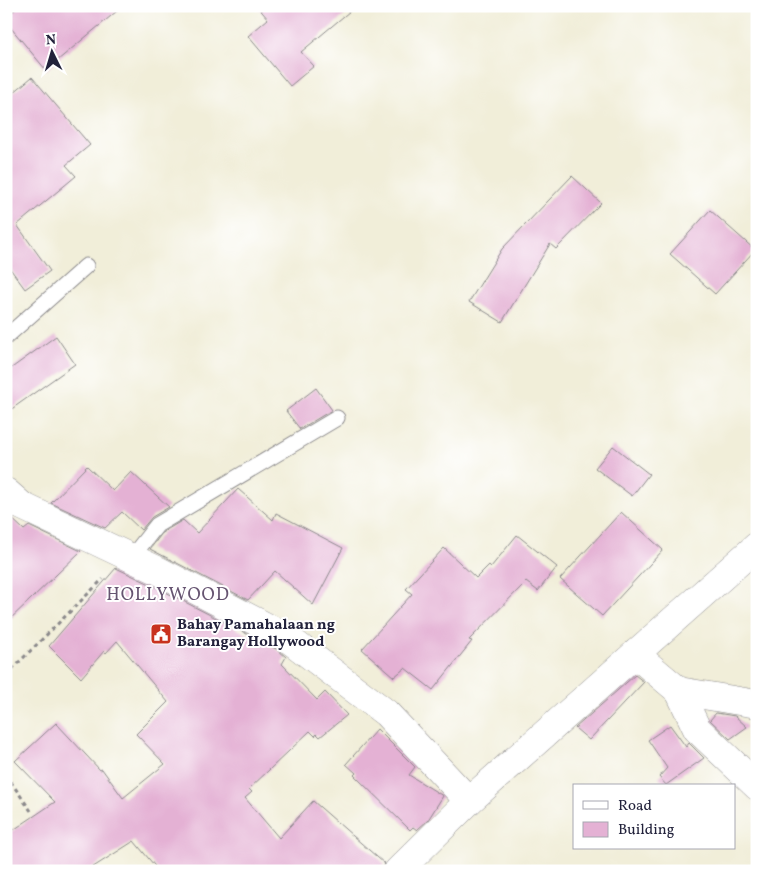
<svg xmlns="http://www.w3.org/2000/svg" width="763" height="877" viewBox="0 0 763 877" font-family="Vollkorn,serif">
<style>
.building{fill:#e4b1d4}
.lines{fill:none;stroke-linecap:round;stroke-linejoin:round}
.lane-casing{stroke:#8a888a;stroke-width:17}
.street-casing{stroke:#8a888a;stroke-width:29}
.path{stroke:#8a888a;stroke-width:3;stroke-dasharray:4 4;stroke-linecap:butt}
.lane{stroke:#fff;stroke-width:15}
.street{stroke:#fff;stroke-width:28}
.labels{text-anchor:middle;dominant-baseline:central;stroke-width:4;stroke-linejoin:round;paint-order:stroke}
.poi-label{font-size:15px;font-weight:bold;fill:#22223b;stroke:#fff;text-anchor:start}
.quarter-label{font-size:18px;letter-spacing:1px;fill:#665471;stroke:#fff}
</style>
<rect width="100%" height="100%" fill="#fff"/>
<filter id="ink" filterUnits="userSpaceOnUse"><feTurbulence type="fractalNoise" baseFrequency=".02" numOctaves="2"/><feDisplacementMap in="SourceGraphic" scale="10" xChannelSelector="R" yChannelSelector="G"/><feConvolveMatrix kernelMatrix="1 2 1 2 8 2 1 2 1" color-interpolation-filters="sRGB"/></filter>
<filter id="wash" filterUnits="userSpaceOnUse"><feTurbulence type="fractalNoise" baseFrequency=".0096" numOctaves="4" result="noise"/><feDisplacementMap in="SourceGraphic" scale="20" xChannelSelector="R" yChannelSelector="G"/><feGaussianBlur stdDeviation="1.12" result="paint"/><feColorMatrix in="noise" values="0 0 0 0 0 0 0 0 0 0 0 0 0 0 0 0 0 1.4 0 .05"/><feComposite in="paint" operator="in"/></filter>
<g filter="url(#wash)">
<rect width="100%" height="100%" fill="#f1eed9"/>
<g id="blocks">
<!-- building -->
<g class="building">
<path d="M19,6H123L46,70L6,22V17Z"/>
<path d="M257,6H356L301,52L314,66L290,86L248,36L268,19Z"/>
<path d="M32,77L90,145L66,165L76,176L17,225L50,271L25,289L6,263V99Z"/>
<path d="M572,176L601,203L556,249L550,244L502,322L469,302L502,249Z"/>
<path d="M710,210L755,250L715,294L670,254Z"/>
<path d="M56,336L75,364L6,413V372Z"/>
<path d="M316,388L332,410L300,429L286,411Z"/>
<path d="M613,446L649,474L632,496L595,468Z"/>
<path d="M87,466L113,491L131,472L169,507L152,517L141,530L122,512L105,528L51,503Z"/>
<path d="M238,489L273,520L276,513L343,548L313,605L275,571L248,600L150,549L163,532L183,520L197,533Z"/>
<path d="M621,512L663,550L602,616L560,579Z"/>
<path d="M6,513L24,530L29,526L81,551L6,623Z"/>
<path d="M517,535L557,567L538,591L526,582L469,640L472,641L433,690L405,668L394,677L362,649L412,594L406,589L444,548L476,578L489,565L491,567Z"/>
<path d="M116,568L152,585L278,650L286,657L282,664L317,700L325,692L347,715L320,737L317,734L315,736L310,731L249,789L252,792L245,798L279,838L313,801L385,864L383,866V871H159L134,841L87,871H6V835L55,802L15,761L56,723L100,770L102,769L123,798L165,764L136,734L168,702L117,641L106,653L104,651L81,678L49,646Z"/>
<path d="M635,675L644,682L589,740L575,728Z"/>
<path d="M716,713L735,716L747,727L730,739L710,720Z"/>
<path d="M670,725L686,747L689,743L704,758L666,785L659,777L667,768L648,740Z"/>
<path d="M377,729L415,767L409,775L443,796L428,820L417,830L413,827L410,830L354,775L356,773L346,764Z"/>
</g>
</g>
</g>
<g filter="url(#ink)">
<use href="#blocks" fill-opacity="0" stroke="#8a888a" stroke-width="1"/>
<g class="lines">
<!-- lane casing -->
<g class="lane-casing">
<g id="lane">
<path d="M6,337L86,266"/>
<path d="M131,558L157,525L337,418"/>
</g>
</g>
<!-- street casing -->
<g class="street-casing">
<g id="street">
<path d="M6,492L22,506L159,571L286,637L386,713L469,801"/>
<path d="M635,654L679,691L757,704"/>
<path d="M679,691L697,729L757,786"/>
<path d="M398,871L469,801L757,546"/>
</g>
</g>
<!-- path -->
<g class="path">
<path d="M6,675L103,579"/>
<path d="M6,775L31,811"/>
</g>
<!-- lane -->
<use href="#lane" class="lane"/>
<!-- street -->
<use href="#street" class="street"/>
</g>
</g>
<!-- icons -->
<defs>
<g id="civic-square" transform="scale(1.125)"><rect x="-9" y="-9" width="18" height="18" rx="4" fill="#c8321e" stroke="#fff"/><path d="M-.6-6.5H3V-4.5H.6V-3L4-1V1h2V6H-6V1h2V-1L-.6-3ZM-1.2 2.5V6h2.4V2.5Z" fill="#fff"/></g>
</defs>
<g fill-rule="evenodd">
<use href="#civic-square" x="161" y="634"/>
</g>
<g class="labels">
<!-- poi labels -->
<g class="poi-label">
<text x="177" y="625">Bahay Pamahalaan ng<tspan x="177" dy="17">Barangay Hollywood</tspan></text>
</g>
<!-- quarter labels -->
<g class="quarter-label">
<text x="168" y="595">HOLLYWOOD</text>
</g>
</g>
<!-- margin -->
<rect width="763" height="877" fill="none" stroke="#fff" stroke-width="25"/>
<!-- legend -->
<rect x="573" y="784" width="162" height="65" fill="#ffffff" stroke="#a7a7b1"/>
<rect x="583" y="801" width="25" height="8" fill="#ffffff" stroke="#a7a7b1"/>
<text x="618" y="810" font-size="15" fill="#22223b">Road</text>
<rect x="583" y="822" width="25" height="15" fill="#e4b1d4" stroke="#a7a7b1"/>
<text x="618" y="834" font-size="15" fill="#22223b">Building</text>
<!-- north arrow -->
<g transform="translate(52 52) rotate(355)" stroke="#ffffff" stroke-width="4" paint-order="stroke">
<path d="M0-4L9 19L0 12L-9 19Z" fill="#22223b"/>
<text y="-8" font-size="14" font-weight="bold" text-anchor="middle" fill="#22223b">N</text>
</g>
</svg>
